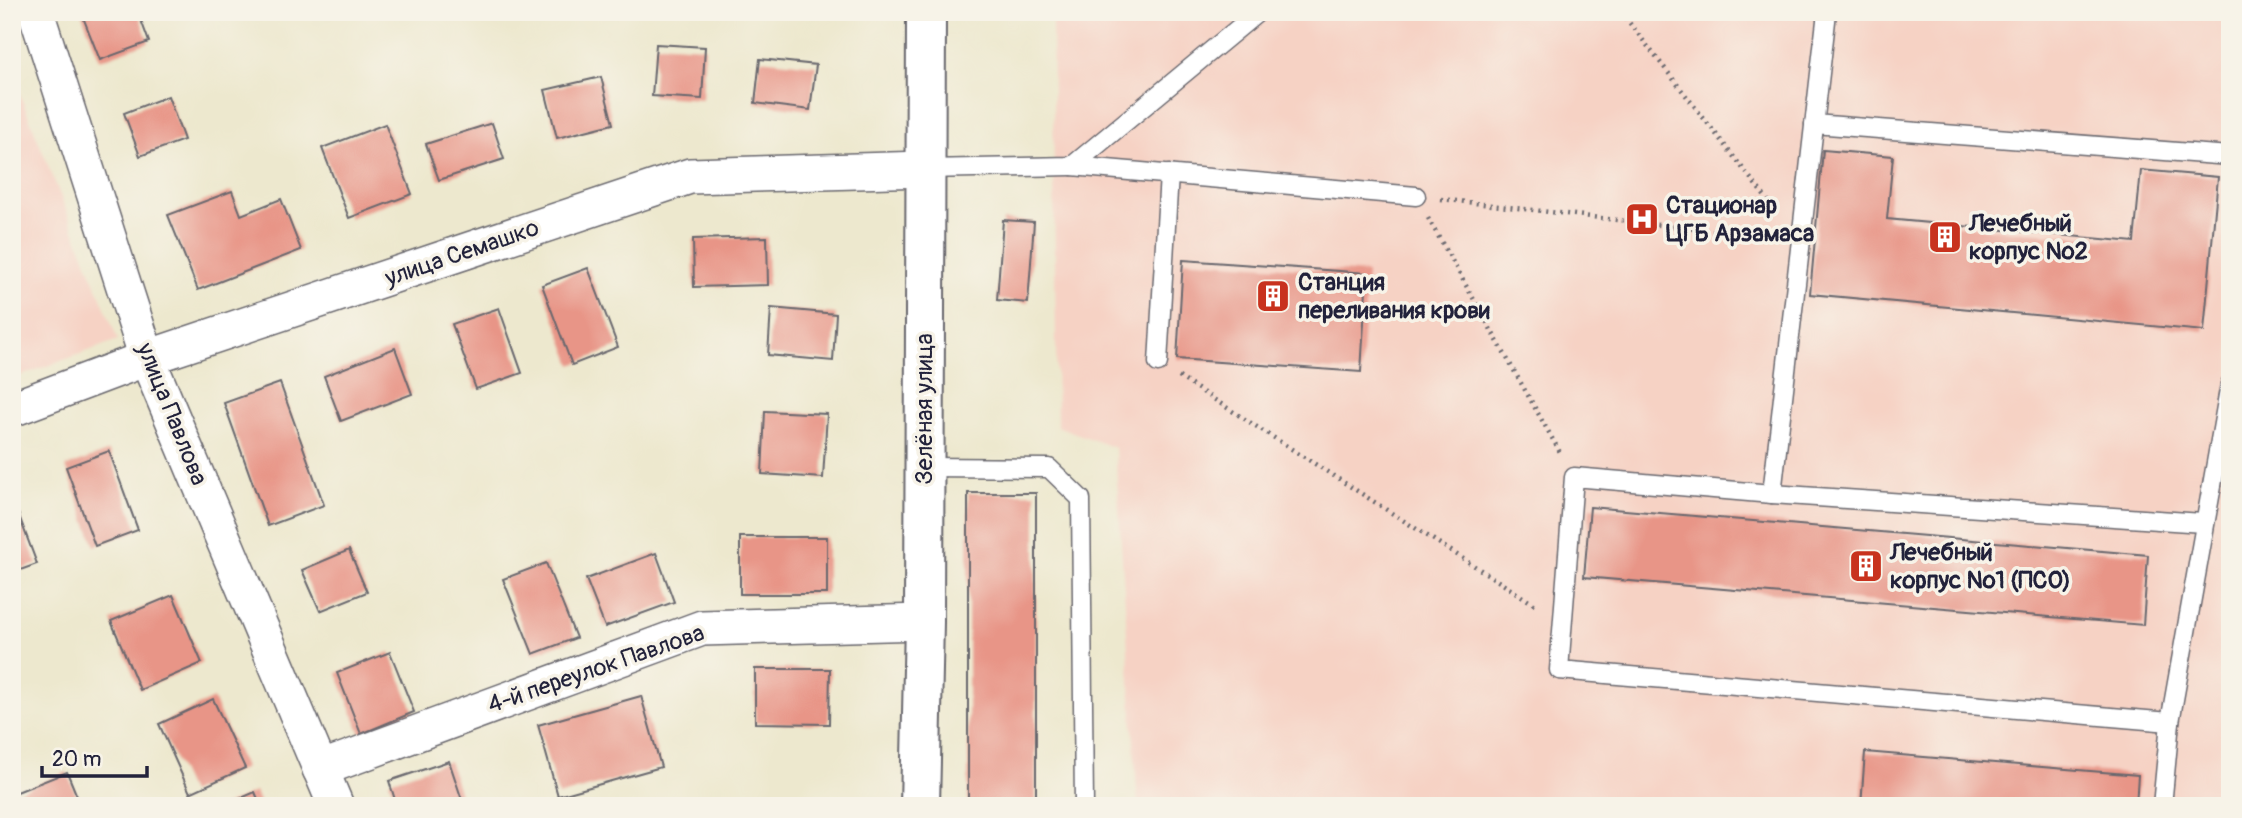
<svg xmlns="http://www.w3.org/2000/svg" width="2242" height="818" viewBox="0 0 2242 818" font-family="Pangolin,sans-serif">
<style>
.built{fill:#f6d2c4}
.building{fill:#e89587}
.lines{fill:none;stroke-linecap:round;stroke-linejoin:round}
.service-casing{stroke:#69676e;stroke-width:21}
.minor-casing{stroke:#69676e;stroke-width:38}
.tertiary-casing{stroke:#69676e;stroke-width:42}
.path{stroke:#69676e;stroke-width:4.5;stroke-dasharray:2 5;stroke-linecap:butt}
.service{stroke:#fff;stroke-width:18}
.minor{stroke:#fff;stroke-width:35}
.tertiary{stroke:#fff;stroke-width:38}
.labels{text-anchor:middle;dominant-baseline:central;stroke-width:7;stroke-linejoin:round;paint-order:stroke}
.poi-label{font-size:24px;font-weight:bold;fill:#22223b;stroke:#f7f3e8;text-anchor:start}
.street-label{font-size:24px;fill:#22223b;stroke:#f7f3e8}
</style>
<rect width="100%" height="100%" fill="#f7f3e8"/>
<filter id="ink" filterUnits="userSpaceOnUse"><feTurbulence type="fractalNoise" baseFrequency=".0143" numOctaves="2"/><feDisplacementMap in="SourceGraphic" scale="14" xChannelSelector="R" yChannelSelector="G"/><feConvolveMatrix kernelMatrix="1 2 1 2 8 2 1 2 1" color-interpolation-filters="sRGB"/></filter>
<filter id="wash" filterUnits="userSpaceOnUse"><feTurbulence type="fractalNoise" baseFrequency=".00686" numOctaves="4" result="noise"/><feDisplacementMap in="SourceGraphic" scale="28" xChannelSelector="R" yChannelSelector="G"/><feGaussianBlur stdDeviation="1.57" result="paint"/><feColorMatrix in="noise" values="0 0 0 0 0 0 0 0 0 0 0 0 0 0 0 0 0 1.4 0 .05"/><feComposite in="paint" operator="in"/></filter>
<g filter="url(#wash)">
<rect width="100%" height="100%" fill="#ede8ce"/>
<!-- built -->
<g class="built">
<path d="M1052,12H2230V806H1138L1115,448L1057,426Z"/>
<path d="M12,75L118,340L12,379Z"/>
</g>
<g id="blocks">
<!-- building -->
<g class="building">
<path d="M81,12H138L149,42L100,60Z"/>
<path d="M656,44L705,47L702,99L652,96Z"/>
<path d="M760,59L816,65L810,110L755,103Z"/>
<path d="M601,77L613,124L557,138L545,90Z"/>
<path d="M168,96L184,140L140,156L124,113Z"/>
<path d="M492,123L504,159L439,180L426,144Z"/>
<path d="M385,124L412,194L349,218L322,148Z"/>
<path d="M1823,150L1893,156L1887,219L2134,242L2141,170L2218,177L2204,331L1810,294Z"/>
<path d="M232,191L241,215L281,199L301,250L198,290L168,215Z"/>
<path d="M1003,220L1034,222L1028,303L997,300Z"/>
<path d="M767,237L768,285L694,287L693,239Z"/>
<path d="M1183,260L1367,273L1361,372L1177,359Z"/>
<path d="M588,268L618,347L572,365L542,285Z"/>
<path d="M499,308L522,373L476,389L452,324Z"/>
<path d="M771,308L836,314L833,361L768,355Z"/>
<path d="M395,348L412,394L341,421L324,376Z"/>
<path d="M280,383L324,505L268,526L224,403Z"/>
<path d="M765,411L827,414L823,478L762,474Z"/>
<path d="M109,451L138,530L95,546L66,467Z"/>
<rect x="968" y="493" width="68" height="313"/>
<path d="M12,497L37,564L12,573Z"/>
<path d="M1590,507L2148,555L2143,625L1584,577Z"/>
<rect x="740" y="537" width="87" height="57"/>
<path d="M349,550L367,592L320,611L302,570Z"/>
<path d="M656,553L674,602L605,627L586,579Z"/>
<path d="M546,563L576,638L533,654L503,579Z"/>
<path d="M173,595L202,663L140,690L111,621Z"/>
<path d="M390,652L414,712L361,734L337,673Z"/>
<path d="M755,669H830L829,724L755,723Z"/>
<path d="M641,696L661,767L558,796L538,725Z"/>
<path d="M213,699L245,768L190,793L159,724Z"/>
<path d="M1865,752L2138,775L2136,806H1861Z"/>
<path d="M449,761L464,806H397L389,781Z"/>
<path d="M67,772L81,806H12V794Z"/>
<path d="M255,792L261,806H223Z"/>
</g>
</g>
</g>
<g filter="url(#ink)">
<use href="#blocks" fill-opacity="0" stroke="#69676e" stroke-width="2"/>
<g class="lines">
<!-- service casing -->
<g class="service-casing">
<g id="service">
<path d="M1814,124L2230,156"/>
<path d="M1072,166L1416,196"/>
<path d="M925,169L1072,166L1258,12"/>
<path d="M1158,363L1169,174"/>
<path d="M924,467L1049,468L1081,499L1084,806"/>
<path d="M1772,494L1827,12"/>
<path d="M2170,722L1559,670L1574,477L1772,494L2203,523"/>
<path d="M2162,806L2170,722L2230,384"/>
</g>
</g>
<!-- minor casing -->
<g class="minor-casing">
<g id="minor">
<path d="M36,12L147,358L336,806"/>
<path d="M12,409L147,358L690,176L925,169"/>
<path d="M320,769L702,628L924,622"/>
</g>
</g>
<!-- tertiary casing -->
<g class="tertiary-casing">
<path id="tertiary" d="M920,806L924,622L926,12"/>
</g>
<!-- path -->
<g class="path">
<path d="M1621,12L1776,211"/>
<path d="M1441,199L1776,239"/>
<path d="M1428,218L1561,454"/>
<path d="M1179,377L1537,606"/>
</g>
<!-- service -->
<use href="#service" class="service"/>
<!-- minor -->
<use href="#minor" class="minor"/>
<!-- tertiary -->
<use href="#tertiary" class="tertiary"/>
</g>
</g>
<!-- icons -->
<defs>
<g id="hospital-square" transform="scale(1.75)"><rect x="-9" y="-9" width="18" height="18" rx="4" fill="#c8321e" stroke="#f7f3e8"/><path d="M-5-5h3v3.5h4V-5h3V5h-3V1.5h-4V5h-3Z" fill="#fff"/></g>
<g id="building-square" transform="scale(1.75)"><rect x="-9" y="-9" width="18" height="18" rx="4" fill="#c8321e" stroke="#f7f3e8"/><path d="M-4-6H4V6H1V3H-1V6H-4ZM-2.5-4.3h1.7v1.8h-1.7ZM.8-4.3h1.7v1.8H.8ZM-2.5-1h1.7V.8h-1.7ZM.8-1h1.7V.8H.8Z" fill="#fff"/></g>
</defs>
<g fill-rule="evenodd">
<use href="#hospital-square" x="1642" y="219"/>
<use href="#building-square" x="1945" y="237"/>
<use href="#building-square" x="1273" y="296"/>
<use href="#building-square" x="1866" y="566"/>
</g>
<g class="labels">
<!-- poi labels -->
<g class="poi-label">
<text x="1666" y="205">Стационар<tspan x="1666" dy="28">ЦГБ Арзамаса</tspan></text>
<text x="1969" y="223">Лечебный<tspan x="1969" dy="28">корпус №2</tspan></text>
<text x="1298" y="282">Станция<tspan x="1298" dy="28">переливания крови</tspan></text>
<text x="1890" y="552">Лечебный<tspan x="1890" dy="28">корпус №1 (ПСО)</tspan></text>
</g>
<!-- street labels -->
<g class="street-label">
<text transform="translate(462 253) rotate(-19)">улица Семашко</text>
<text transform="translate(924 409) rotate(-90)">Зелёная улица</text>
<text transform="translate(172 414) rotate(68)">улица Павлова</text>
<text transform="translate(596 669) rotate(-19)">4-й переулок Павлова</text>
</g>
</g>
<!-- margin -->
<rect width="2242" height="818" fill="none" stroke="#f7f3e8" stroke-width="42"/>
<!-- scale -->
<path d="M42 766v10h105v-10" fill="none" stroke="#22223b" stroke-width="3.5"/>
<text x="52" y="766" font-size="21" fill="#22223b" stroke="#f7f3e8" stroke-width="5" paint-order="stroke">20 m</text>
</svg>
